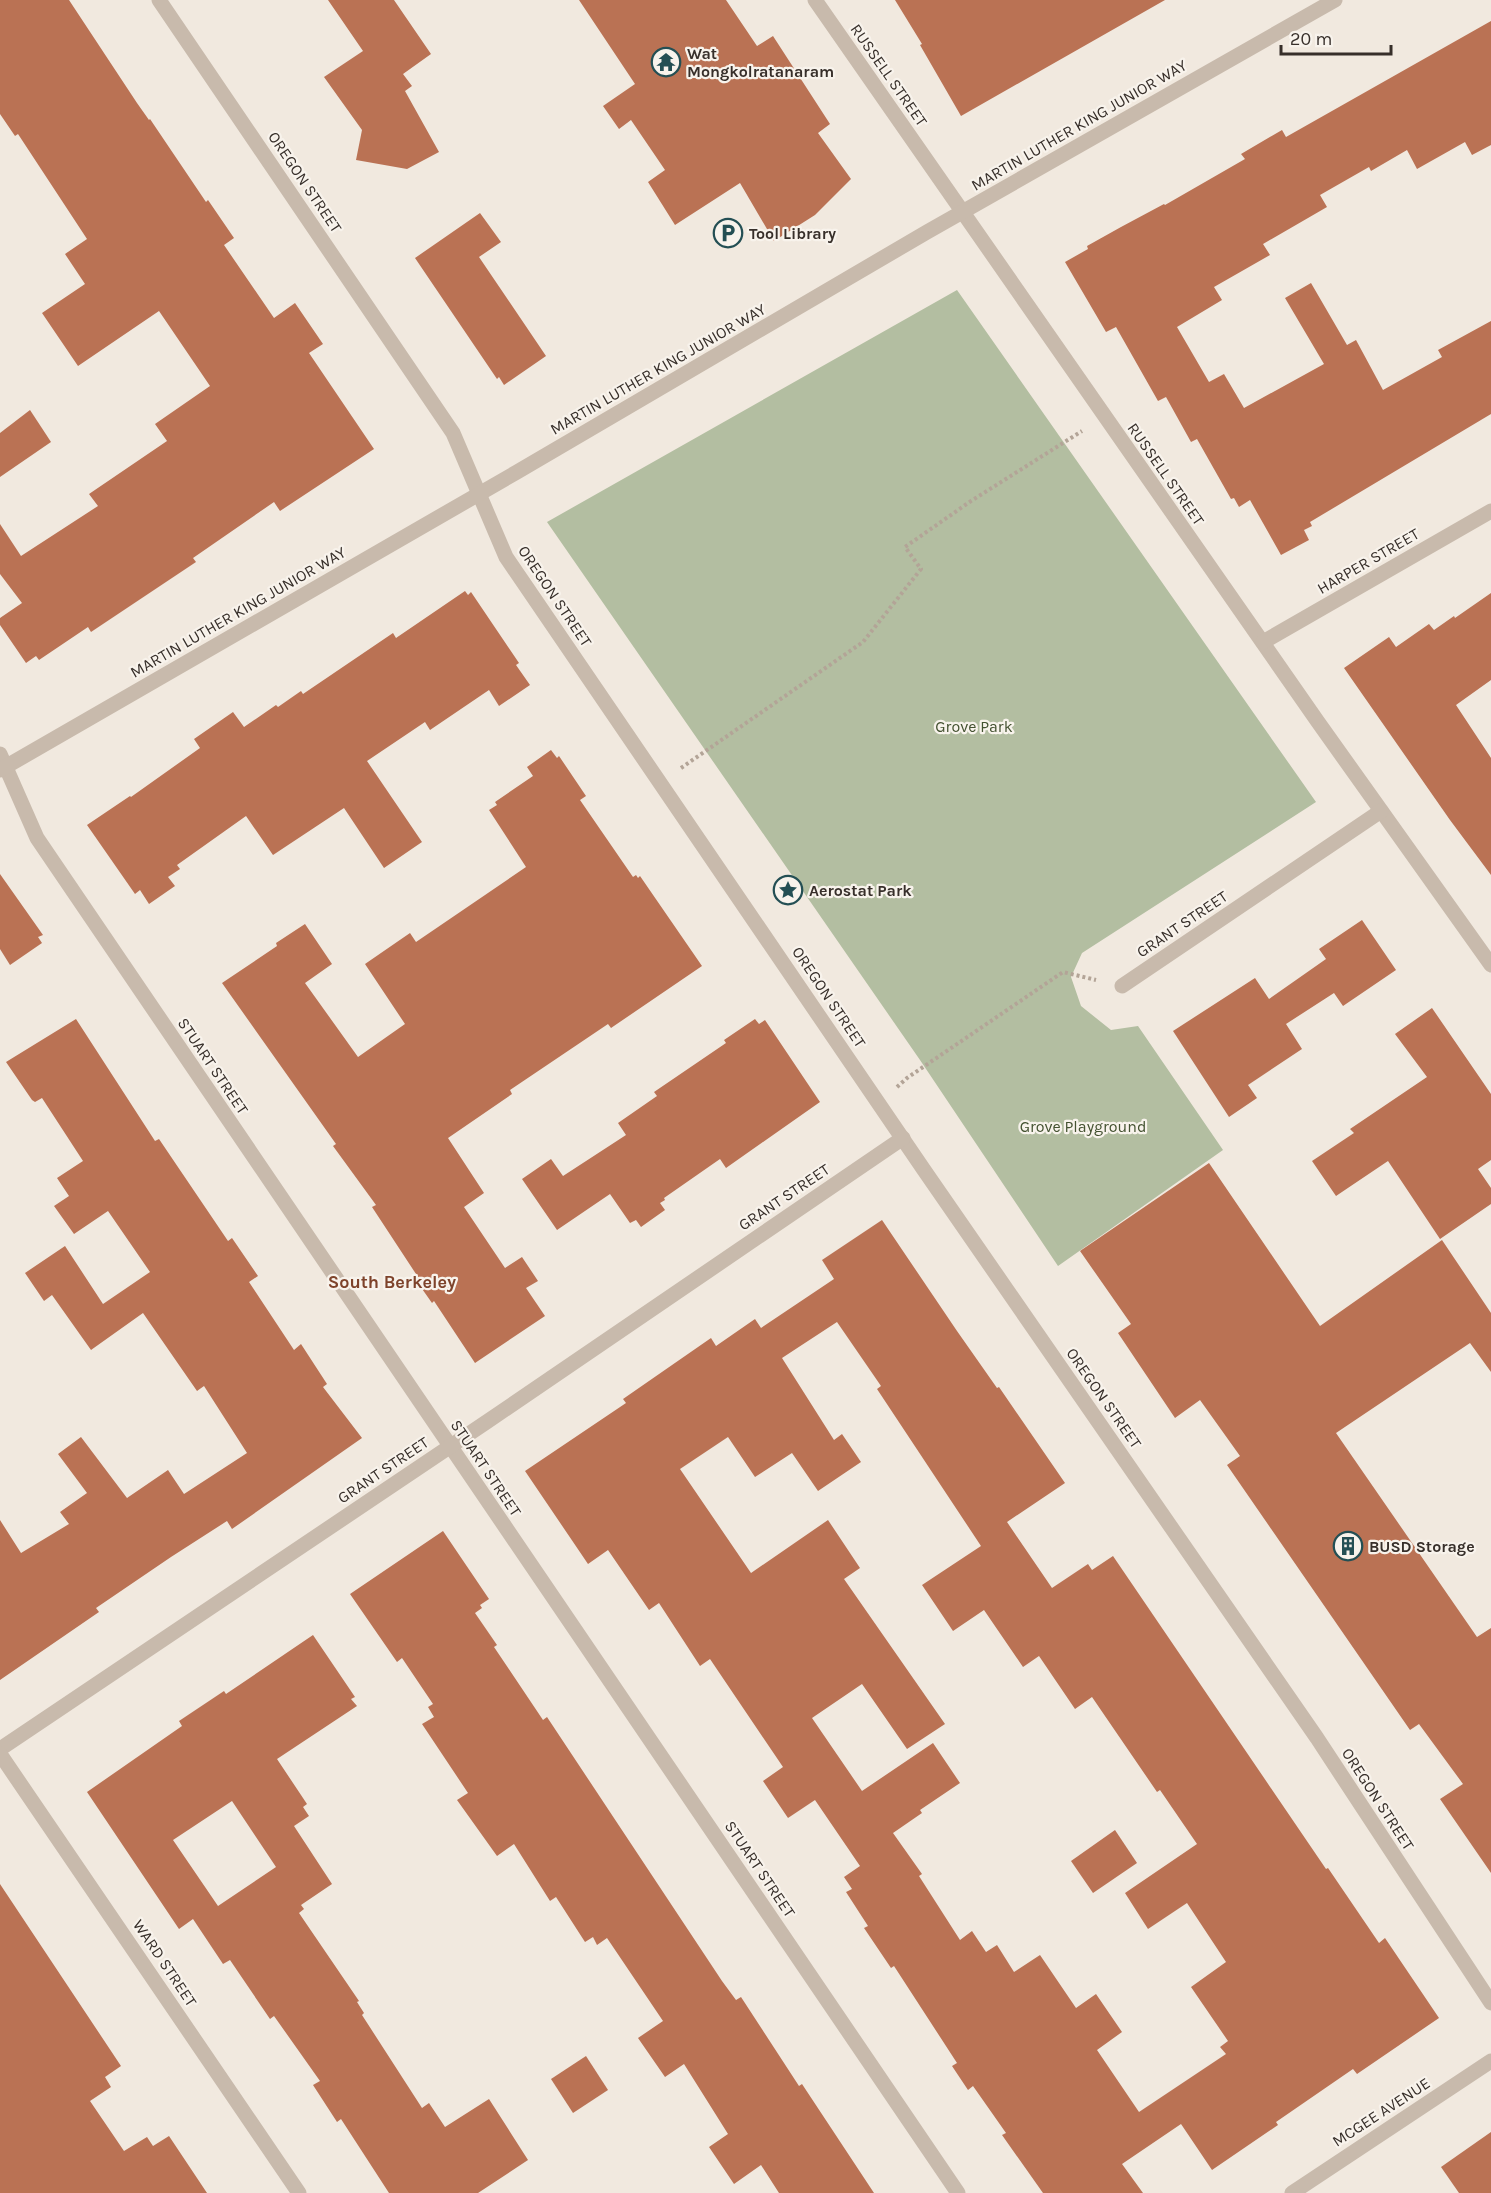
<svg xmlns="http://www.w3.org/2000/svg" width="1491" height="2193" viewBox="0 0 1491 2193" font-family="Karla,sans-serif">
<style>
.green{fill:#b3bea1}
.building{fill:#ba7254;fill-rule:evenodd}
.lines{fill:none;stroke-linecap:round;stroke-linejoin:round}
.path{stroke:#b3a497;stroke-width:4;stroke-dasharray:3 3;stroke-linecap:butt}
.minor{stroke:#c8baac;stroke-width:15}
.labels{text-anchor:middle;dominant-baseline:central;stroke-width:4.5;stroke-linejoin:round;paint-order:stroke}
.poi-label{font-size:16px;font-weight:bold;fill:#372f2a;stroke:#f8f3ec;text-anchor:start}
.street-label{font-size:16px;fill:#372f2a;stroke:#f8f3ec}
.park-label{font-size:16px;fill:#445231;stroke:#f8f3ec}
.neighbourhood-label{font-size:18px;font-weight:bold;fill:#7e432b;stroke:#f8f3ec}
</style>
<rect width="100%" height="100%" fill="#f1e9df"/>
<!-- green -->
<path class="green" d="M957,290L1316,802L1082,953L1071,977L1081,1006L1111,1030L1138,1026L1223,1150L1058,1266L920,1060L547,522Z"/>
<!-- building -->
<g class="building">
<path d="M0,0H69L137,103L149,120L150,119L206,202L208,200L234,238L224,245L274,318L295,303L323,344L309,353L374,449L280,511L274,502L193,558L196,562L91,632L88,627L39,660L36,656L26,663L0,625V618L22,603L0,574V524L21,556L98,506L89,494L167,441L155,424L210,386L159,311L78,366L42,313L85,284L65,254L87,239L18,134L15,136L0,114Z"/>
<path d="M328,0H394L431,54L403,74L412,86L405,91L439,152L407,169L356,160L362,130L324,77L363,51Z"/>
<path d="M579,0H726L757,46L773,36L830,124L818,133L851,179L815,215L774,241L740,183L675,225L648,182L665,170L631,120L619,129L603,106L635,84Z"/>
<path d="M895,0H1165L961,116L920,45L922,44Z"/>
<path d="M1491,21V145L1472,155L1465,142L1417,169L1407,150L1371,171L1369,167L1320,195L1327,207L1263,244L1270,255L1214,287L1222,300L1177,327L1209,382L1224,374L1244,408L1324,364L1285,298L1311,283L1347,345L1356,340L1383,390L1442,357L1438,350L1491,321V414L1310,522L1312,526L1304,530L1309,540L1281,555L1250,500L1239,507L1234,498L1231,499L1197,439L1191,442L1166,397L1158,401L1116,327L1106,332L1065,262L1088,249L1087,246L1121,227L1164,204L1165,205L1245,159L1241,154L1282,130L1286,137Z"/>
<path d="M480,213L501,242L479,257L546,356L504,385L499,377L497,379L415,258Z"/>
<path d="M30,410L51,442L0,477V433Z"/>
<path d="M465,591L468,595L471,592L519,663L516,665L530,685L499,706L489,690L430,730L425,722L367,761L422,842L384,868L344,808L273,855L246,816L177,865L180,869L168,877L175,886L149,904L140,890L135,894L87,825L130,796L131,797L200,748L194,739L233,712L244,727L276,705L278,707L301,691L303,694L393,633L396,638Z"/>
<path d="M1491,593V680L1456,705L1491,758V875L1450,820L1344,668L1389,637L1396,647L1429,624L1434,630L1454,616L1455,618Z"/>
<path d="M551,750L557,758L559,756L586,796L580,800L633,877L636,875L638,878L640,876L702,966L611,1028L608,1024L510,1090L512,1094L448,1138L484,1193L464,1207L505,1268L522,1257L538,1281L526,1288L545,1316L475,1363L434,1301L432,1303L413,1276L416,1274L372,1207L376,1205L333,1146L336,1144L222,983L277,946L276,943L305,924L332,964L305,983L358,1057L405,1024L365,964L410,933L416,942L526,867L489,810L497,805L495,802L533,776L527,767Z"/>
<path d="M0,874L43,935L38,937L42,943L10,965L0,949Z"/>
<path d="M1362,920L1396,970L1343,1006L1334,993L1286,1024L1302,1049L1248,1085L1257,1098L1229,1117L1173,1031L1255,978L1269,999L1326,959L1319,949Z"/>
<path d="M1432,1008L1491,1094V1160L1478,1169L1491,1188V1204L1440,1239L1388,1161L1336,1196L1312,1161L1354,1133L1350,1129L1427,1077L1395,1034Z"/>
<path d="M76,1019L155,1141L159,1139L228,1241L232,1238L258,1276L249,1282L294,1350L301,1344L327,1384L323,1387L362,1438L232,1529L227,1521L171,1557L96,1608L99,1612L0,1680V1520L21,1553L69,1524L60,1512L87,1493L58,1454L81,1437L127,1498L168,1470L184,1494L247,1453L204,1386L197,1391L143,1313L91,1350L52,1295L44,1301L25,1273L65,1246L103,1304L150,1272L108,1211L74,1234L54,1206L69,1196L57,1178L83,1161L42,1098L35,1102L32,1100L6,1062Z"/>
<path d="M755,1019L759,1024L765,1020L820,1102L726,1168L720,1159L664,1198L665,1200L660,1203L665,1210L641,1227L636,1220L630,1223L610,1194L557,1230L522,1179L551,1159L563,1176L626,1135L618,1123L657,1096L654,1092L726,1043L724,1040Z"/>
<path d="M1209,1163L1320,1326L1442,1240L1491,1313V1372L1470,1343L1336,1433L1477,1637L1491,1628V1873L1440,1799L1463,1784L1419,1724L1410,1730L1227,1465L1240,1456L1200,1400L1175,1418L1118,1333L1131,1324L1080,1251Z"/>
<path d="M882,1220L957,1331L997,1388L999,1387L1065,1483L1007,1522L1052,1588L1088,1564L1092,1570L1113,1556L1326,1869L1328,1868L1379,1943L1385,1938L1439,2018L1357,2074L1353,2069L1276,2122L1278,2125L1212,2170L1181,2124L1122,2164L1143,2193H1043L1002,2135L1006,2133L973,2086L968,2090L952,2066L957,2063L894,1966L891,1968L864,1928L868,1926L846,1892L852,1889L844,1877L860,1866L815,1800L788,1818L763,1781L783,1767L710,1659L700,1666L659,1603L649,1610L608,1550L588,1564L525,1471L626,1403L623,1399L711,1338L716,1346L755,1319L761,1328L834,1279L822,1260ZM837,1322L881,1386L877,1389L981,1546L922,1585L953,1631L984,1610L1023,1667L1039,1656L1075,1709L1092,1697L1157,1792L1160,1790L1197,1844L1125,1893L1148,1929L1187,1903L1226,1962L1191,1987L1228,2041L1220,2047L1226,2054L1139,2112L1097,2050L1122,2032L1096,1994L1076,2008L1040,1955L1014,1972L997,1945L986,1952L972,1931L960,1940L919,1876L922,1874L893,1833L922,1813L920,1810L960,1783L933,1743L862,1791L812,1718L862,1684L907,1749L945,1724L844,1579L860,1568L828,1520L751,1573L680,1469L728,1437L755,1477L792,1453L818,1491L861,1462L842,1434L834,1440L782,1358Z"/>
<path d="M443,1531L489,1599L480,1605L482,1608L475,1613L497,1645L494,1647L543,1720L547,1717L722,1981L736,2000L741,1997L799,2086L802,2084L874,2193H779L761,2165L734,2184L709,2147L728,2134L684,2064L665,2077L638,2038L663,2021L607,1938L597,1945L593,1937L585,1942L556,1897L550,1901L514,1844L497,1856L457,1800L468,1793L422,1724L434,1717L428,1707L433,1704L402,1658L397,1662L350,1594Z"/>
<path d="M313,1635L355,1697L351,1699L357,1706L277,1759L307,1804L303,1807L309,1816L294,1826L332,1884L301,1905L304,1909L299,1913L359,2001L357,2002L364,2013L362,2015L422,2108L429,2103L445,2127L489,2099L528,2160L478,2193H389L341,2119L337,2122L313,2085L320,2081L274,2016L270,2019L230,1960L223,1964L193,1919L179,1929L87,1792L182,1726L179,1721L224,1691L226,1694ZM232,1801L276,1867L218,1906L173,1840Z"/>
<path d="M1115,1830L1137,1863L1093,1893L1071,1861Z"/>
<path d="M0,1884L121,2066L105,2077L111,2087L90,2101L124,2151L147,2137L153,2146L169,2136L207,2193H0Z"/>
<path d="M586,2056L608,2090L573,2113L551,2079Z"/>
<path d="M1491,2132V2193H1459L1441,2167Z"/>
</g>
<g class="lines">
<!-- path -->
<g class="path">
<path d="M681,768L863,642L921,569L905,547L971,501L1082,431"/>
<path d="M897,1087L907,1078L1063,972L1096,980"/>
</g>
<!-- minor -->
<g class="minor">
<path d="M159,0L453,433L506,557L924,1170L1317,1738L1491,2003"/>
<path d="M815,0L1318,722L1491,965"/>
<path d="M1263,642L1491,511"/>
<path d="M0,754L37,838L958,2193"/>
<path d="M0,770L517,472L927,232L1335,0"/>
<path d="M1122,986L1381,811"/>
<path d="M0,1749L488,1421L903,1138"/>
<path d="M0,1754L299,2193"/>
<path d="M1292,2193L1491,2061"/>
</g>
</g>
<!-- icons -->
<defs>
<g id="temple-ring" transform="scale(1.5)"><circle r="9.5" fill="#f8f3ec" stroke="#244f54" stroke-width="1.5"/><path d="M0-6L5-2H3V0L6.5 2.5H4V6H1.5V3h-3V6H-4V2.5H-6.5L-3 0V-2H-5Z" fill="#244f54"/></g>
<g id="parking-ring" transform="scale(1.5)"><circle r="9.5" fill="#f8f3ec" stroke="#244f54" stroke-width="1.5"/><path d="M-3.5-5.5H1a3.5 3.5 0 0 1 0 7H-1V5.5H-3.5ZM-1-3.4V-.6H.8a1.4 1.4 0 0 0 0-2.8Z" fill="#244f54"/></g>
<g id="sight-ring" transform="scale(1.5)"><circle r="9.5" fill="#f8f3ec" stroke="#244f54" stroke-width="1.5"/><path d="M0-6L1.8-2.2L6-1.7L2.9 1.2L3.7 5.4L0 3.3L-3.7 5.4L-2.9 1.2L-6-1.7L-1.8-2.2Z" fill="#244f54"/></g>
<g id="building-ring" transform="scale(1.5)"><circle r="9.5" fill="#f8f3ec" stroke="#244f54" stroke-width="1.5"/><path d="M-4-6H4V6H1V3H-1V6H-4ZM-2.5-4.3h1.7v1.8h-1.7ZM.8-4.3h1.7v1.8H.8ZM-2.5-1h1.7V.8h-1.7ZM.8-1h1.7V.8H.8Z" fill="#244f54"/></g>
</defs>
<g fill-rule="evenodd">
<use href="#temple-ring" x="666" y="62"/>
<use href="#parking-ring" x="728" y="233"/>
<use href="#sight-ring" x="788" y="890"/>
<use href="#building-ring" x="1348" y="1546"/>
</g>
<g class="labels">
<!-- poi labels -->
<g class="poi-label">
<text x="687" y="53">Wat<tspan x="687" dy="18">Mongkolratanaram</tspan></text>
<text x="749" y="233">Tool Library</text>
<text x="809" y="890">Aerostat Park</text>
<text x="1369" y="1546">BUSD Storage</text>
</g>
<!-- street labels -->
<g class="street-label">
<text transform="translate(889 75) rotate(55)">RUSSELL STREET</text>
<text transform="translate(1079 125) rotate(-30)">MARTIN LUTHER KING JUNIOR WAY</text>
<text transform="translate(305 182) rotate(56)">OREGON STREET</text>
<text transform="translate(658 369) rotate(-30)">MARTIN LUTHER KING JUNIOR WAY</text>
<text transform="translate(1166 474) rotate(55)">RUSSELL STREET</text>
<text transform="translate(1368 561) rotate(-30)">HARPER STREET</text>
<text transform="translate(555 596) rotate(56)">OREGON STREET</text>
<text transform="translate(238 612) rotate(-30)">MARTIN LUTHER KING JUNIOR WAY</text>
<text transform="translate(1182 924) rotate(-34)">GRANT STREET</text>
<text transform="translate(829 997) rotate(56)">OREGON STREET</text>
<text transform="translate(213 1066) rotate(56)">STUART STREET</text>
<text transform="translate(784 1197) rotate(-34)">GRANT STREET</text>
<text transform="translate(1104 1398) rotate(55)">OREGON STREET</text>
<text transform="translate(486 1468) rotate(56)">STUART STREET</text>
<text transform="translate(383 1470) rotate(-34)">GRANT STREET</text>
<text transform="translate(1378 1799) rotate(57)">OREGON STREET</text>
<text transform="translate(760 1869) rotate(56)">STUART STREET</text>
<text transform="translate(165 1963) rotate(56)">WARD STREET</text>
<text transform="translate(1381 2112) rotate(-33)">MCGEE AVENUE</text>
</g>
<!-- park labels -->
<g class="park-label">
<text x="974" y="726">Grove Park</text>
<text x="1083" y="1126">Grove Playground</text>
</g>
<!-- neighbourhood labels -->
<g class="neighbourhood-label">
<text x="392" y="1282">South Berkeley</text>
</g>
</g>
<!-- scale -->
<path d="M1281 45v9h110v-9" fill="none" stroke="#372f2a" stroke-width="3"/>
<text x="1290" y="45" font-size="18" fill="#372f2a" stroke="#f8f3ec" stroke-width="4.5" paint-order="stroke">20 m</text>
</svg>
